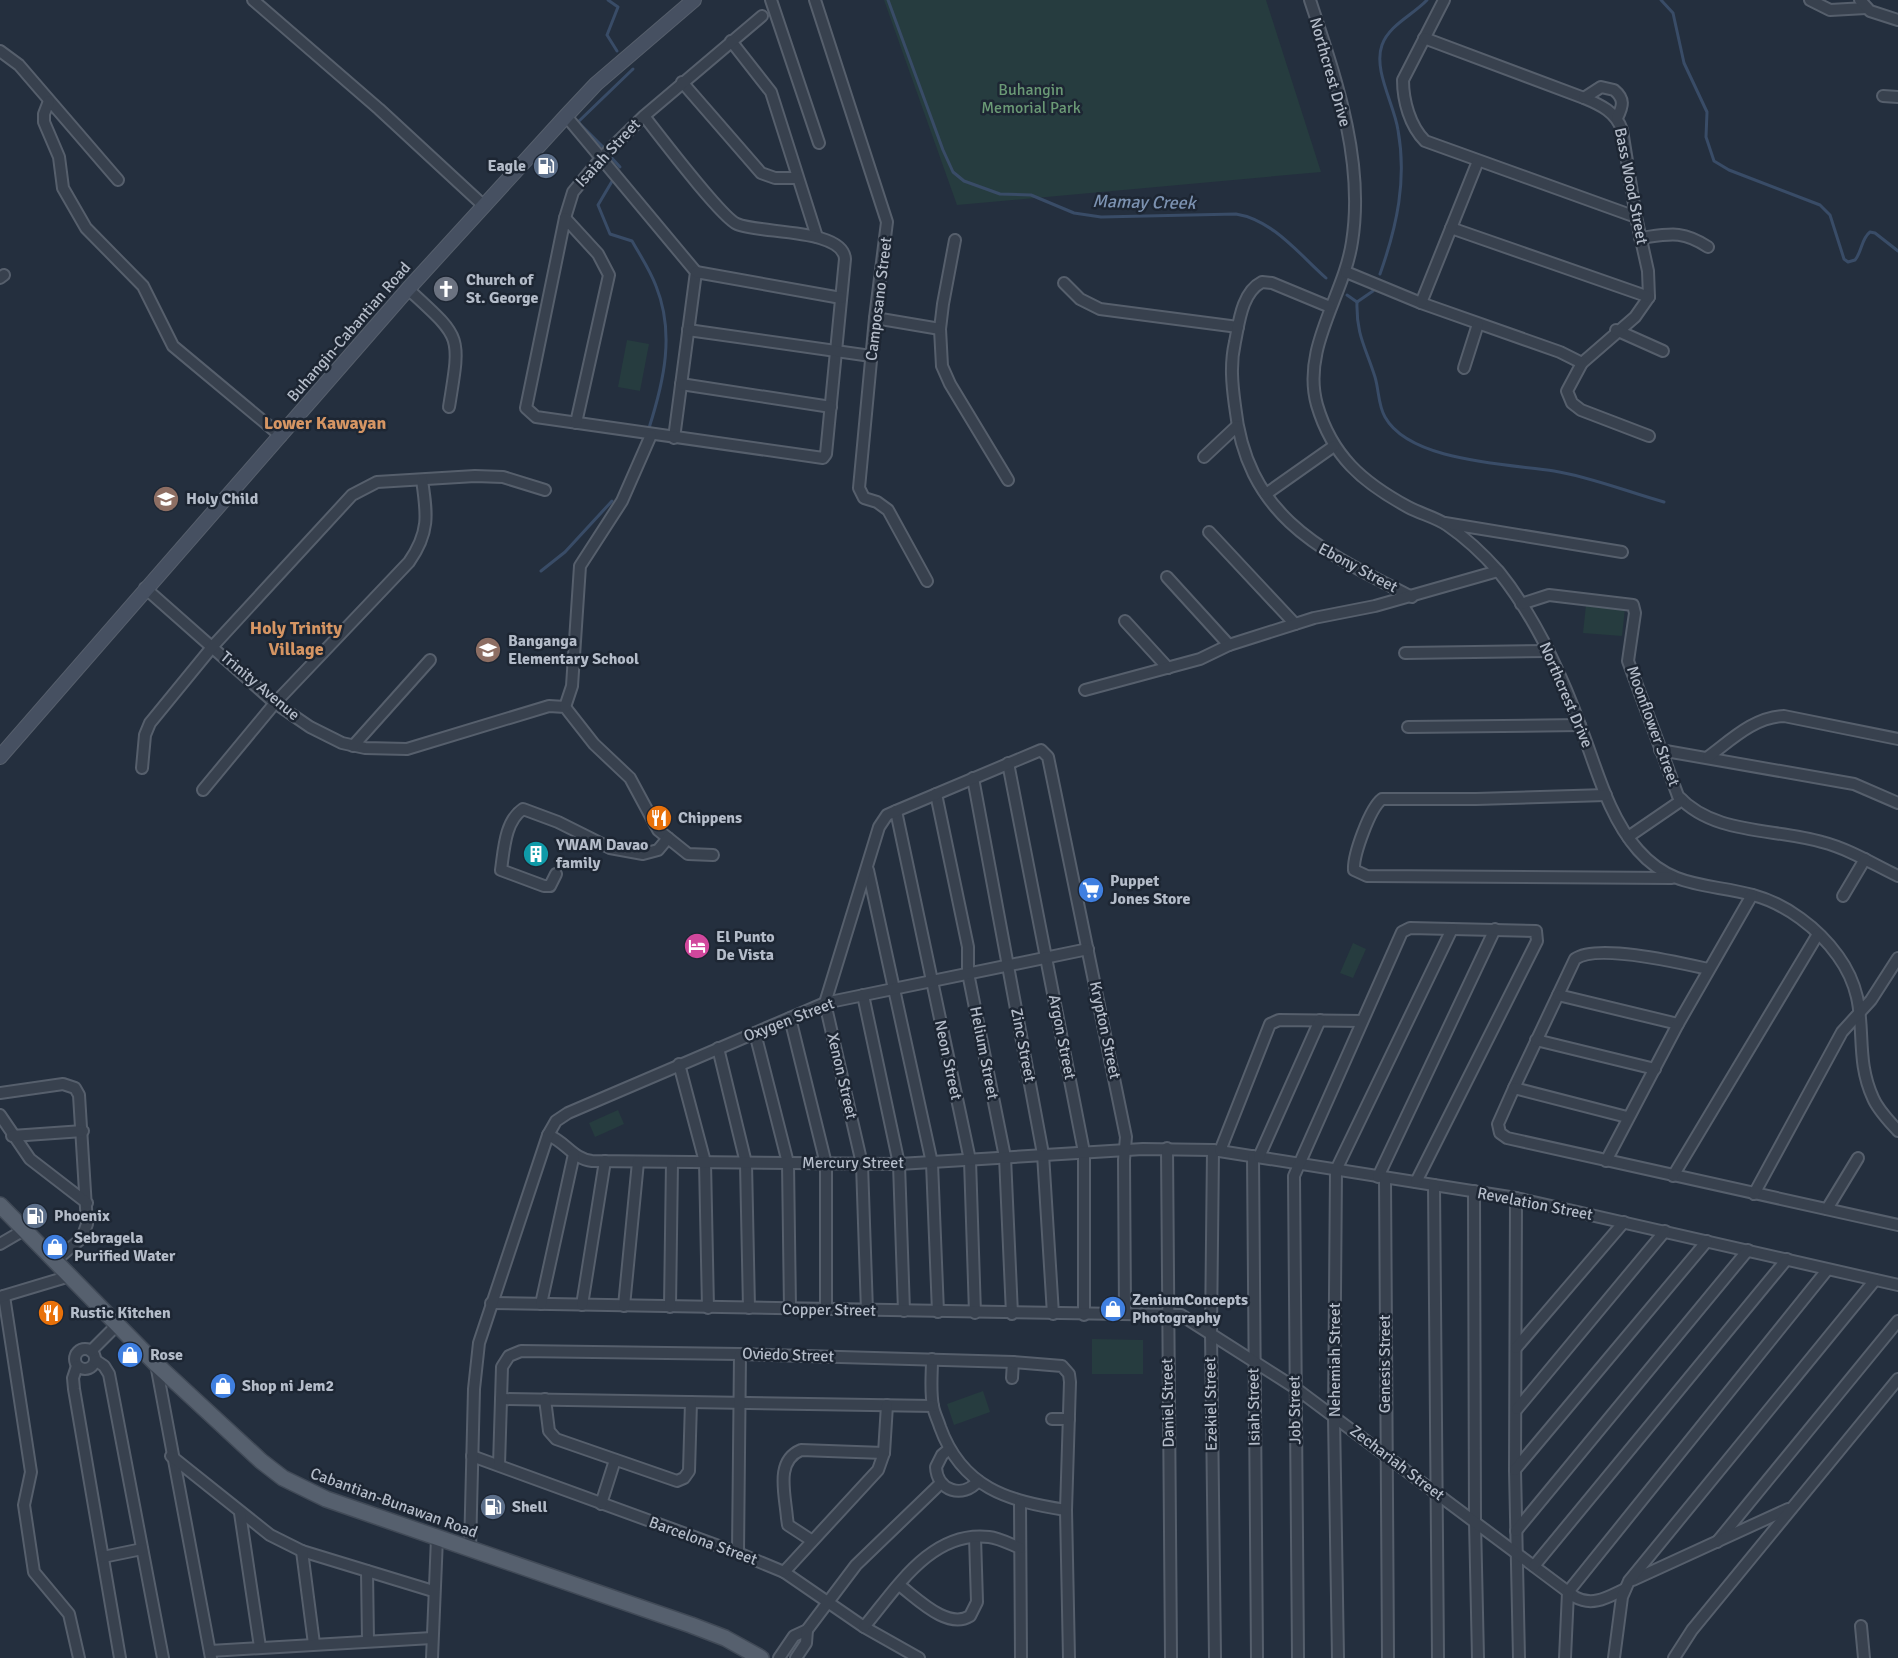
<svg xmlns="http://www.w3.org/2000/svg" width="1898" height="1658" viewBox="0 0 1898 1658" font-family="Signika,sans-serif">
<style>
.green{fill:#263c3f}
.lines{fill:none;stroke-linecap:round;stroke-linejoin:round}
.stream{stroke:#394c67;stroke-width:3}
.minor-casing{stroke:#565f6c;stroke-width:14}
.secondary-casing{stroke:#565f6c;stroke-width:16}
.primary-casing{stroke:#414a57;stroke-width:18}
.minor{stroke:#38414e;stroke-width:10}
.secondary{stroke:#465061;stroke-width:14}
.primary{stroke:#56606e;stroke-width:15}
.labels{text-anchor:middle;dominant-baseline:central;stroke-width:5;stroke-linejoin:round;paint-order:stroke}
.street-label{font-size:16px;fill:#b4bcc9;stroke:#1d2633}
.park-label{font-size:16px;fill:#6b9a76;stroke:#1d2633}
.poi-label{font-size:16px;font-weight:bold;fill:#b4bcc9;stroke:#1d2633;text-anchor:start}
.water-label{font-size:18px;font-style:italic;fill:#7c92b1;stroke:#1d2633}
.neighbourhood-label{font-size:18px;font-weight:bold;fill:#d59563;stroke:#1d2633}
</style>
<rect width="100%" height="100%" fill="#242f3e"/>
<!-- green -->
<g class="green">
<path d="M884,0H1266L1321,172L957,205Z"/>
<path d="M627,340L649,344L640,391L618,387Z"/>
<path d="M1586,605L1625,608L1622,636L1583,633Z"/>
<path d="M1353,943L1366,949L1353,978L1340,973Z"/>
<path d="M618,1110L624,1124L595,1137L589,1123Z"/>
<path d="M1092,1339L1143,1340V1374H1092Z"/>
<path d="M983,1391L990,1412L954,1425L947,1404Z"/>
</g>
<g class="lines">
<!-- stream -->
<g class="stream">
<path d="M608,0L618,7L607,35L617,51"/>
<path d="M888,0L943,150L953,172L964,181L1000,194L1031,195L1074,213L1101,217L1236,214C1273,220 1299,254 1326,278"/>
<path d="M1661,0L1673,13L1684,63L1707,112L1706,137L1714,161L1729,170L1820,205L1830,215L1844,259L1848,262L1855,260C1862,252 1861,239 1870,232L1875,233L1898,251"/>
<path d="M603,147L578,122L633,69"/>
<path d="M610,156L620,167"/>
<path d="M614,178L598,205L610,234L632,241C640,255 650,270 656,286C675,333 664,381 649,428"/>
<path d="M1380,274C1397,226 1407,180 1398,130C1394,104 1373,70 1382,45C1389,25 1413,15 1427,0"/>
<path d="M1347,295L1357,302"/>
<path d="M1357,302C1356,335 1366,348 1375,377C1379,390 1378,405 1385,417C1410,462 1509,464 1554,471C1591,477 1628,492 1664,502"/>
<path d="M1357,302L1373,291"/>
<path d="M541,571L565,552L612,501"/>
</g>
<!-- minor casing -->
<g class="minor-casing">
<g id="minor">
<path d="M253,0L379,109L484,206"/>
<path d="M771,0L819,143"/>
<path d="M815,0L887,222L875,318L859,488L864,498L877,502L888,510L927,581"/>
<path d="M1310,0C1335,76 1365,160 1352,242C1344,296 1301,348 1317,405C1332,456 1362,482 1408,507C1421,514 1435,517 1447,525C1466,538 1484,555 1499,572C1536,618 1561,673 1581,728C1597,769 1608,816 1638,850C1672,889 1708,883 1753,895C1786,904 1818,928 1838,956C1875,1007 1850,1048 1873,1098C1878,1110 1889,1121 1898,1131"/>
<path d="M1444,0L1403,80C1403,101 1410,126 1425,141L1636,217"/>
<path d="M1810,0L1830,10L1866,8"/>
<path d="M1860,0L1870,11L1898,20"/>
<path d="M1424,38L1584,98C1601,105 1616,112 1622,130L1636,217L1648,271L1649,297L1635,317L1582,363L1567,391L1572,403L1581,410L1649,436"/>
<path d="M731,41L771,92L817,237"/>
<path d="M0,51L19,65L118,180"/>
<path d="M682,82L761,173L775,178H797"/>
<path d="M1883,96L1898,97"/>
<path d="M1584,98L1601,87L1614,90C1625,99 1623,106 1617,118"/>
<path d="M49,101L44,114V122L59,157L63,188L86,228L143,286L173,346L281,436"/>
<path d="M566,116L696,272L674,438"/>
<path d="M644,116C659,135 721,217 737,224C759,234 843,228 845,259L826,454L823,458L536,417L526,408L565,218L573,192L602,157L644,116L762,16"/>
<path d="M565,218L598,254L609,275L576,423"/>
<path d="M1451,228L1649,297"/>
<path d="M1640,238C1670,234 1682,230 1708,247"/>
<path d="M955,240L943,304L940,329L942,366L950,384L1008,480"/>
<path d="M696,272L841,298"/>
<path d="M1346,272L1421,303L1560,352L1582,363"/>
<path d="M0,278L4,275"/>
<path d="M1064,283L1080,299L1100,309L1238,327"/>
<path d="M408,289C462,339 461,333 449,407"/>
<path d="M1421,303L1478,161"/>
<path d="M1330,307L1272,283L1262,282C1242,292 1239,322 1235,342C1230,364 1232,384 1235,406C1247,518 1322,551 1412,597"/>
<path d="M875,318L940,329"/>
<path d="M688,330L871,356"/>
<path d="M1616,330L1663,351"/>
<path d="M1464,368L1478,324"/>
<path d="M681,384L831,407"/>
<path d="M1204,457L1237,426"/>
<path d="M1266,494L1334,446"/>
<path d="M1445,523L1622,552"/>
<path d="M1209,532L1295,624"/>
<path d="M1167,577L1229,645"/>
<path d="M145,588L275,703L310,727L342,743L365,748L407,749L549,706L565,707L594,744L630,778L658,830L688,854L713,855"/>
<path d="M1521,604L1549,595L1633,605L1635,613L1628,661L1678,796C1714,835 1773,828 1822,842C1849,849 1873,864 1898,876"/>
<path d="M1125,621L1168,668"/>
<path d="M1405,653L1549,651"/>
<path d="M1085,690L1200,659L1229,645L1314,618L1375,606L1498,571"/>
<path d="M565,707L572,686L580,566L622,501L651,435"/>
<path d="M1408,727L1580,725"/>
<path d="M353,746L430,660"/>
<path d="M1660,750L1854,784L1898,803"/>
<path d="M1708,757C1731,740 1754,717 1784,716L1898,739"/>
<path d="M1008,763L1084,1152V1315"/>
<path d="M142,768L145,735L150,723L213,646L352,495L377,482L475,476L503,477L545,490"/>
<path d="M973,778L1043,1154L1053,1314"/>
<path d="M203,790L275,703L409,562C430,532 427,514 422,480"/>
<path d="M936,794L968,947V973L1005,1157L1012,1314"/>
<path d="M1606,795L1476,799H1382C1370,808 1353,855 1354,870L1367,876L1672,878"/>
<path d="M896,811L970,1160L975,1313"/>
<path d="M1628,837L1682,800"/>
<path d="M868,870L932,1163L938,1312"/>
<path d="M556,874L550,886H544L501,870C504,849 505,821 523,809L558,822L610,848L643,854L658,850L668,838"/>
<path d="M1843,896L1865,859"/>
<path d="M1708,969C1681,963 1597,943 1575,959L1514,1088L1498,1124L1500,1133L1507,1138L1898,1225"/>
<path d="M863,995L899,1164L904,1311"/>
<path d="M1558,995L1678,1024"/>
<path d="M790,1018L826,1164V1310"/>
<path d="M755,1033L788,1163L790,1309"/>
<path d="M1536,1040L1655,1069"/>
<path d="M718,1048L746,1163L749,1308"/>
<path d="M679,1064L705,1162L708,1308"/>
<path d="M1514,1088L1627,1117"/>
<path d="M0,1093L63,1084L75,1088L79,1095L87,1224L82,1238L55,1261"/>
<path d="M0,1115L30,1159L87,1203"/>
<path d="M548,1135C566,1142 573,1159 592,1161L899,1164L1143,1149L1213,1150L1516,1198L1898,1285"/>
<path d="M12,1136L83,1131"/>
<path d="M1167,1148L1171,1658"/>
<path d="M1213,1150L1211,1332L1215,1658"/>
<path d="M1220,1151L1270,1024L1279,1020L1362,1021"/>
<path d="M1253,1156L1257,1658"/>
<path d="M1259,1157L1320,1020"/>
<path d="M1606,1161L1678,1024L1752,895"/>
<path d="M1673,1176L1818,934"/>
<path d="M1378,1177L1495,929"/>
<path d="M1385,1178L1388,1658"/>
<path d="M1434,1185L1438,1658"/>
<path d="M1474,1191L1475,1522L1478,1658"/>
<path d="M1754,1194L1842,1032L1871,1000L1898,958"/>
<path d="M1516,1198L1515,1470L1519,1658"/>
<path d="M1827,1209L1858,1158"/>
<path d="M0,1244L24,1230"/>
<path d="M4,1296L31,1472L24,1505L34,1572L69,1614L79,1658"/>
<path d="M0,1297L70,1276"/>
<path d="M491,1303L1181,1315L1294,1387L1575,1597C1593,1607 1608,1597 1625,1589"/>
<path d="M541,1304L574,1154"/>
<path d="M582,1305L605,1161"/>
<path d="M624,1306L638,1162"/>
<path d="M670,1307L672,1162"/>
<path d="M867,1311L862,1164L825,1003L879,827L887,815L896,811L1041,750L1048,757L1126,1137L1124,1160L1125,1314"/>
<path d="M1516,1348L1624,1222"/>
<circle cx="85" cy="1359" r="10"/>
<path d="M91,1351L118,1324"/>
<path d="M932,1359C932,1374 930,1391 933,1406C934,1413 938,1420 940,1427C962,1488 1008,1501 1066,1510"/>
<path d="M95,1360L104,1366L109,1374L163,1658"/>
<path d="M156,1364L211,1658"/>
<path d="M77,1366L73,1378L74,1389L120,1658"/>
<path d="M1012,1378L1013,1362"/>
<path d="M501,1399L933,1406"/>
<path d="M545,1399L549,1431L556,1439L677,1481L684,1478L689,1471L691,1402"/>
<path d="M1517,1409L1665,1231"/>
<path d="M1052,1419H1069"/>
<path d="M948,1450L942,1455L936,1467C937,1491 963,1499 978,1481"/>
<path d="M171,1456L270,1535L302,1551L433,1591"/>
<path d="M472,1456L738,1553L784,1572L864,1627L919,1658"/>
<path d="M499,1465L502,1367L509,1356L521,1351L740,1354L1013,1362L1062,1366L1069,1374L1070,1382L1066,1510L1069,1658"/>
<path d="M1515,1470L1707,1241"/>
<path d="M1020,1502L1021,1658"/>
<path d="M601,1504L615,1460"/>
<path d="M240,1513L260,1647"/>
<path d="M1516,1531L1748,1250"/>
<path d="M811,1540L788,1525L787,1518C785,1493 775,1461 801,1450L884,1453"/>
<path d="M1717,1542L1898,1321"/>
<path d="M470,1550L474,1389L479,1343L548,1135L556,1121L568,1113L825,1003L1088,949"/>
<path d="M302,1551L314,1644"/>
<path d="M738,1553L740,1354"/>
<path d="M103,1557L142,1549"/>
<path d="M1534,1566L1787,1259"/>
<path d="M367,1571L368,1641"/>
<path d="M784,1572L878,1470L884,1453L887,1405"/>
<path d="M1633,1580L1788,1509"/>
<path d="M899,1585C917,1598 947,1630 970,1616L977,1602L975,1537"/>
<path d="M1861,1626L1864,1658"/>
<path d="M864,1627C896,1589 931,1530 989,1537C999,1538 1010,1544 1020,1548"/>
<path d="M210,1651L432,1638"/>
<path d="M432,1658L437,1538"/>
<path d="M779,1658L794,1636L807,1630L856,1565L941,1483"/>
<path d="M796,1658L806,1643L807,1630"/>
<path d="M1298,1658L1294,1176L1402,932L1410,928L1536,931L1537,941L1416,1182"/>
<path d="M1338,1658L1334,1417L1336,1170L1452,929"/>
<path d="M1565,1658L1568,1592L1827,1270"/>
<path d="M1614,1658L1622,1597L1629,1581L1875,1280"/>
<path d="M1674,1658L1692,1630L1898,1379"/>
</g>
</g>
<!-- secondary casing -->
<g class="secondary-casing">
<path id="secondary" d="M0,757L408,289L566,116L596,84L694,0"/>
</g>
<!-- primary casing -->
<g class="primary-casing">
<path id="primary" d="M0,1205L156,1364L261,1461L283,1478L326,1499L691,1625L725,1638L761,1658"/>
</g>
<!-- minor -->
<use href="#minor" class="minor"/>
<!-- secondary -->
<use href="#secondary" class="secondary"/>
<!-- primary -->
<use href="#primary" class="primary"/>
</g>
<!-- icons -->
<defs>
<g id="fuel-disc" transform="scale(1.35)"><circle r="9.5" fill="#5c6f8a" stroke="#1d2633"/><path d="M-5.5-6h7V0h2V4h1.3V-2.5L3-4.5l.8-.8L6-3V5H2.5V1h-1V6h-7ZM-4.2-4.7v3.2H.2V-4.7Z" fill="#fff"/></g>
<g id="church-disc" transform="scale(1.35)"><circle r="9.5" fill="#6b7280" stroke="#1d2633"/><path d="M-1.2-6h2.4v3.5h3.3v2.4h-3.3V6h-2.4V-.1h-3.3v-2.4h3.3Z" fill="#fff"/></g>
<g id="school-disc" transform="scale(1.35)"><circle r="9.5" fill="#8d6e63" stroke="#1d2633"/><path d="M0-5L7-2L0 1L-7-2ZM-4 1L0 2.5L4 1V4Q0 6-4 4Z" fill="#fff"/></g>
<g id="restaurant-disc" transform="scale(1.35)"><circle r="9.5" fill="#e8710a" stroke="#1d2633"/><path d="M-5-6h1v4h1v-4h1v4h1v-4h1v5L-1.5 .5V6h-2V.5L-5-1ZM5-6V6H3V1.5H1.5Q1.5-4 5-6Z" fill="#fff"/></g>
<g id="building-disc" transform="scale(1.35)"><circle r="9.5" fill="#0f9aa8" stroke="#1d2633"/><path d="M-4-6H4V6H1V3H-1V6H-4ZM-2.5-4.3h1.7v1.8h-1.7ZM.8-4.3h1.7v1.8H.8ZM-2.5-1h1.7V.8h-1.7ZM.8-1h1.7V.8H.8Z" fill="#fff"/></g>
<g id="supermarket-disc" transform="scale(1.35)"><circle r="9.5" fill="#3f7fe0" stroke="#1d2633"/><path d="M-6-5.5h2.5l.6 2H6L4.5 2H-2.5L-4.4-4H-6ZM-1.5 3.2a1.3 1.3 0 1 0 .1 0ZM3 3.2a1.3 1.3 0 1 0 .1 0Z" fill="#fff"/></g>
<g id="hotel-disc" transform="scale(1.35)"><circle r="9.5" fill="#d1479c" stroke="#1d2633"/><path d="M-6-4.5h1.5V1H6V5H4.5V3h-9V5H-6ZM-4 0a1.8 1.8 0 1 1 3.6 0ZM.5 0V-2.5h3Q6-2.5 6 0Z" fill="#fff"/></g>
<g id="shop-disc" transform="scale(1.35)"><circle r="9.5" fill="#3f7fe0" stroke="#1d2633"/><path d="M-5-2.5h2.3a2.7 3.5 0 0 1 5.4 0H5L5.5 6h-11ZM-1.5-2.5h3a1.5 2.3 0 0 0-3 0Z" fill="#fff"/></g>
</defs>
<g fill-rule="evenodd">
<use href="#fuel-disc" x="546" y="166"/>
<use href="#church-disc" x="446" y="289"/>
<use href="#school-disc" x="166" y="499"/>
<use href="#school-disc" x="488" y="650"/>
<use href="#restaurant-disc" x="659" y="818"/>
<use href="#building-disc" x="536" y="854"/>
<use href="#supermarket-disc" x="1091" y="890"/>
<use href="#hotel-disc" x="697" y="946"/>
<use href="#fuel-disc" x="35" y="1216"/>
<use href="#shop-disc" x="55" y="1247"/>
<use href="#shop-disc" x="1113" y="1309"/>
<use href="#restaurant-disc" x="51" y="1313"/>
<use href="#shop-disc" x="130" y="1355"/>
<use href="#shop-disc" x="223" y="1386"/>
<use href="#fuel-disc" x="493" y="1507"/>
</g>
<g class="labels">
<!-- street labels -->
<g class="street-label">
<text transform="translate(1330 72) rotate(74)">Northcrest Drive</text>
<text transform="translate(608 153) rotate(-47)">Isaiah Street</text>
<text transform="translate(1631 186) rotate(79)">Bass Wood Street</text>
<text transform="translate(879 299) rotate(-83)">Camposano Street</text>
<text transform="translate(349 332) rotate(-49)">Buhangin-Cabantian Road</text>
<text transform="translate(1358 568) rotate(28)">Ebony Street</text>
<text transform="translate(260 686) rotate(40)">Trinity Avenue</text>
<text transform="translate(1566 695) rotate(67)">Northcrest Drive</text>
<text transform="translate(1653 726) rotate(70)">Moonflower Street</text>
<text transform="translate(789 1020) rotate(-21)">Oxygen Street</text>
<text transform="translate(1105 1030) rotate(78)">Krypton Street</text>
<text transform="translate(1062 1037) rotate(79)">Argon Street</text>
<text transform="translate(1023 1045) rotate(79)">Zinc Street</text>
<text transform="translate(984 1053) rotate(79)">Helium Street</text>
<text transform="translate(948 1060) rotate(78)">Neon Street</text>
<text transform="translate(842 1076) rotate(77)">Xenon Street</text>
<text x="853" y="1163">Mercury Street</text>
<text transform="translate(1535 1204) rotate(11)">Revelation Street</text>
<text transform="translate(829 1310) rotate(1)">Copper Street</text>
<text transform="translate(788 1355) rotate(2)">Oviedo Street</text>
<text transform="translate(1335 1360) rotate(-90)">Nehemiah Street</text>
<text transform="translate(1385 1364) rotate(-90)">Genesis Street</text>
<text transform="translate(1168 1403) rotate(-91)">Daniel Street</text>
<text transform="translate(1211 1404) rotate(-91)">Ezekiel Street</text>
<text transform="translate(1254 1407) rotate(-91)">Isiah Street</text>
<text transform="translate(1295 1410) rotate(-91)">Job Street</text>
<text transform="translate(1397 1463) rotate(37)">Zechariah Street</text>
<text transform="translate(394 1503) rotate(20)">Cabantian-Bunawan Road</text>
<text transform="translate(703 1541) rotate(20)">Barcelona Street</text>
</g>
<!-- park labels -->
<g class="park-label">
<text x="1031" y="90">Buhangin<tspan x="1031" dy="18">Memorial Park</tspan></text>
</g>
<!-- poi labels -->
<g class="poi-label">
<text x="526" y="166" text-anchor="end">Eagle</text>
<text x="466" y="280">Church of<tspan x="466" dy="18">St. George</tspan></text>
<text x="186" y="499">Holy Child</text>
<text x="508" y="641">Banganga<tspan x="508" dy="18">Elementary School</tspan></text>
<text x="678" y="818">Chippens</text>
<text x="556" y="845">YWAM Davao<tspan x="556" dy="18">family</tspan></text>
<text x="1110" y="881">Puppet<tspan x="1110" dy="18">Jones Store</tspan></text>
<text x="716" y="937">El Punto<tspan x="716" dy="18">De Vista</tspan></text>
<text x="54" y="1216">Phoenix</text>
<text x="74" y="1238">Sebragela<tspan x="74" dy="18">Purified Water</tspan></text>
<text x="1132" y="1300">ZeniumConcepts<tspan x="1132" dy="18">Photography</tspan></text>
<text x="70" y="1313">Rustic Kitchen</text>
<text x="150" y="1355">Rose</text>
<text x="242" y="1386">Shop ni Jem2</text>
<text x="512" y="1507">Shell</text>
</g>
<!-- water labels -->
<g class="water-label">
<text transform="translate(1144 202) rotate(1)">Mamay Creek</text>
</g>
<!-- neighbourhood labels -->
<g class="neighbourhood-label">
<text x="325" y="423">Lower Kawayan</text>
<text x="296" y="628">Holy Trinity<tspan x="296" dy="21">Village</tspan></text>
</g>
</g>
</svg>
